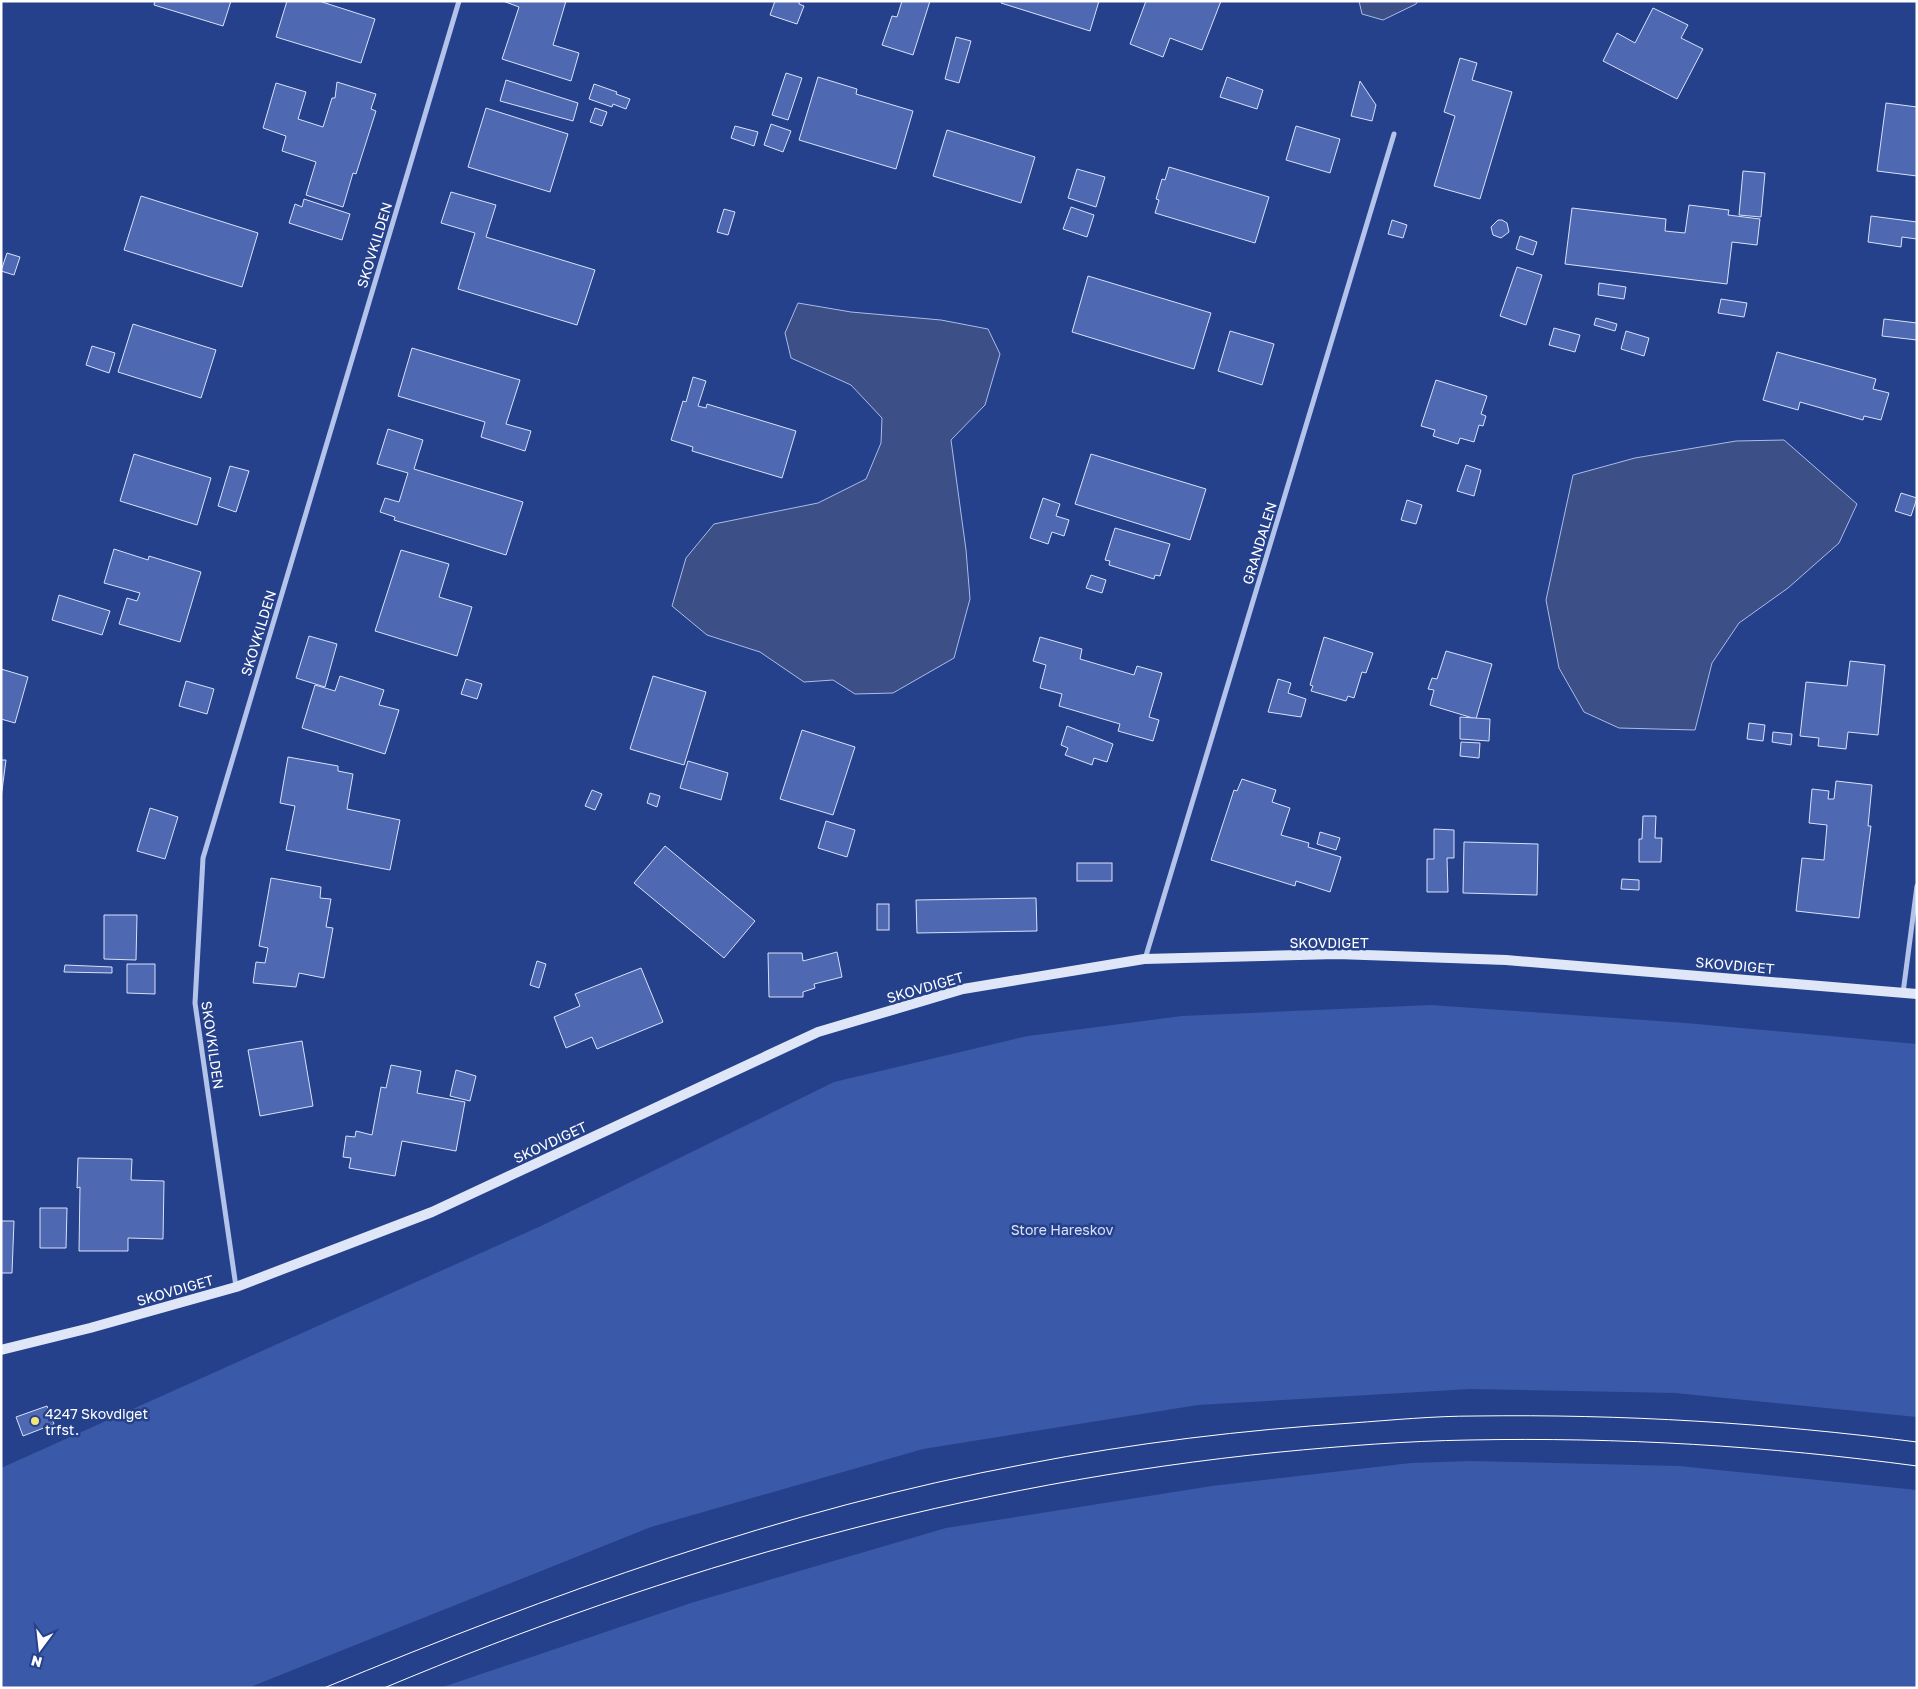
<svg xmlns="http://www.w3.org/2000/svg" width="1918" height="1689" viewBox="0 0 1918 1689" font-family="'Golos Text',sans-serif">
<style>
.green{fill:#3a59a8}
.water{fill:#3c4f86;stroke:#a9bceb}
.building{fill:#4e69b2;stroke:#d9e1f8}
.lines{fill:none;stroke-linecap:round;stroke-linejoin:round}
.street{stroke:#b4c3ea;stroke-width:5}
.secondary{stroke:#dfe6f8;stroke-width:10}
.tram{stroke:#fff;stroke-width:1}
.poi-dot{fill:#f3e579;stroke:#26418b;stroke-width:2}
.labels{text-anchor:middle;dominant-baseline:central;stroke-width:5;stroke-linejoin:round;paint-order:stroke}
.street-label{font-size:14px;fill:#fff;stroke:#26418b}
.park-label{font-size:14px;fill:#d9e1f8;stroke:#26418b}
.poi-label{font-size:14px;fill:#fff;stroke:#26418b;text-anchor:start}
</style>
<rect width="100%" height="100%" fill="#26418b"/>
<!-- green -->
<g class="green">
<path d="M1431,1005L1686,1023L1917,1044V1417L1675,1393L1470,1389L1198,1405L923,1449L651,1527L248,1688H1V1468L541,1226L834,1082L1028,1036L1182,1016Z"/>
<path d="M1470,1461L1679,1466L1917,1490V1688H440L691,1603L946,1528L1212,1486L1411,1463Z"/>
</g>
<!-- water -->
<g class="water">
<path d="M1359,1H1418L1416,4L1383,20L1362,14Z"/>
<path d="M798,303L851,312L941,320L988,329L1000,354L985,405L951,440L966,550L970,599L954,658L893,693L855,694L833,680L804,682L760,652L707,635L672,606L686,558L714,524L818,503L866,479L881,443L882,418L851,385L791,358L785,333Z"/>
<path d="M1784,440L1857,504L1839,543L1788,588L1739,623L1712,663L1695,730L1619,728L1584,712L1559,668L1546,600L1573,475L1635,458L1736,441Z"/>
</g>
<!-- building -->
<g class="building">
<path d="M155,1H231L223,26L154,5Z"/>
<path d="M287,1H319L375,19L361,63L276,37Z"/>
<path d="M503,1H566L553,45L579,53L571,81L502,59L519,7Z"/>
<path d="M775,1H799V4L804,6L797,24L770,15Z"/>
<path d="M902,1H930L913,55L882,45L892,16L897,17Z"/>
<path d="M1002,1H1099L1090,31L1001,3Z"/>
<path d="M1146,1H1221L1202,50L1170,38L1163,57L1130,44Z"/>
<path d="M1653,8L1688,25L1681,38L1703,49L1677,99L1603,61L1617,33L1635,43Z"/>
<path d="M956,37L971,41L959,83L945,79Z"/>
<path d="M1460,58L1477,63L1472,80L1512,92L1480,199L1434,186L1455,116L1444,112Z"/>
<path d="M786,73L802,78L788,120L772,115Z"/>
<path d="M818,77L857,89L856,94L913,111L896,169L799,140Z"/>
<path d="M1227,77L1263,90L1257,109L1220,97Z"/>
<path d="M506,80L578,103L573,121L500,101Z"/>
<path d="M1360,81L1376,105L1372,121L1351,116Z"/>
<path d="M337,82L376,94L371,109L376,111L356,174L353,173L343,207L306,195L316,162L282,151L286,136L263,128L276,83L306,92L298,119L323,127L332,98H335Z"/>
<path d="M594,84L617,92L616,94L630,99L626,109L613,104L612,107L589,99Z"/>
<path d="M1886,103L1917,107V176L1877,171Z"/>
<path d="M486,108L568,134L550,192L468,167Z"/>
<path d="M595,108L607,112L602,126L590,122Z"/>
<path d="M771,124L791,131L783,152L764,145Z"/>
<path d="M735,126L758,132L754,146L731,138Z"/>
<path d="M1296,126L1340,139L1330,173L1286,160Z"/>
<path d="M947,130L1035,157L1021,203L933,176Z"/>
<path d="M1169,167L1269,197L1255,243L1155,213L1159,200L1156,199L1162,179L1165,180Z"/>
<path d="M1077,169L1105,177L1096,207L1068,198Z"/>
<path d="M1743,171L1765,173L1761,217L1739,215Z"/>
<path d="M451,192L496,205L486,237L595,270L577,325L458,289L475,233L441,223Z"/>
<path d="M141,196L258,233L242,287L124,250Z"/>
<path d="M304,199L350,214L342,240L289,223L295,204L302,207Z"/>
<path d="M1689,205L1729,210L1728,215L1760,219L1757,245L1732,242L1727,284L1565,264L1572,208L1666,219L1665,231L1685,233Z"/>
<path d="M1071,207L1094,215L1087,237L1063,229Z"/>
<path d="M724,209L735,212L728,235L717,232Z"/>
<path d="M1871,216L1917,222V239L1902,237L1901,247L1868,242Z"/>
<path d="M1392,220L1407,225L1403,238L1388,234Z"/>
<path d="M1498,220H1502L1507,223L1509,232L1501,238L1493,235L1491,227Z"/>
<path d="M1520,236L1537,242L1533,255L1516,249Z"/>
<path d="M7,253L20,257L14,275L1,271Z"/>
<path d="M1517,267L1542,275L1526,325L1500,316Z"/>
<path d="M1088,276L1211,313L1194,369L1072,332Z"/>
<path d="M1599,283L1626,287L1624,299L1598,295Z"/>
<path d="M1721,299L1747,303L1744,317L1718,313Z"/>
<path d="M1596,318L1617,324L1615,331L1594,325Z"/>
<path d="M1884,319L1917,323V340L1882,336Z"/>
<path d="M133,324L216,350L201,398L118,372Z"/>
<path d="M1554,328L1580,335L1575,352L1549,345Z"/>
<path d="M1230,331L1274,344L1262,385L1218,371Z"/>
<path d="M1626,331L1649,338L1644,356L1621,349Z"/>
<path d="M92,346L115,353L109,373L86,365Z"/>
<path d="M412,348L520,380L506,424L531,431L525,451L481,437L485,422L398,396Z"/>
<path d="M1777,352L1876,379L1873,389L1889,393L1881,420L1864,416L1863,420L1800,402L1798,410L1763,400Z"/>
<path d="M693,377L706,381L698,406L706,408L707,404L796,431L782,478L692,451L693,447L671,440L683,401L686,402Z"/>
<path d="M1436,380L1487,396L1481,414L1486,416L1483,426L1479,425L1474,442L1460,438L1458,444L1433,436L1435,430L1421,426Z"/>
<path d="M388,429L423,440L414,469L523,502L506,555L394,520L395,517L380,512L385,498L399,502L408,473L377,464Z"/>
<path d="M134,454L211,478L197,525L120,501Z"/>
<path d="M1091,454L1206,489L1190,540L1075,504Z"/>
<path d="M1466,465L1481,470L1474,496L1457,491Z"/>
<path d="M230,466L249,471L236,512L218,506Z"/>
<path d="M1901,493L1917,498L1911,516L1895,511Z"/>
<path d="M1043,498L1060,504L1056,516L1069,520L1064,536L1052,532L1048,544L1030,538Z"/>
<path d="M1407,500L1422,505L1416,524L1401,520Z"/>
<path d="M1115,528L1170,544L1160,576L1155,575L1154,579L1109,565L1110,561L1105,560Z"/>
<path d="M114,549L148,560L149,556L201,572L180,642L119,624L127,598L137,601L140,593L104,583Z"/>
<path d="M401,550L449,564L439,597L472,607L457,656L375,631Z"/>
<path d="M1091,575L1106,580L1102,593L1086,588Z"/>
<path d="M59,595L110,611L102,635L52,620Z"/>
<path d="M309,636L337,644L325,687L296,678Z"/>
<path d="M1040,637L1082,649L1080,659L1134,675L1137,666L1162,673L1149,717L1159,720L1153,741L1118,731L1120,724L1059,706L1062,694L1040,688L1046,665L1033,661Z"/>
<path d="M1324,637L1373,653L1366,673L1362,672L1354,698L1348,696L1346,701L1311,691L1313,686L1310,685Z"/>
<path d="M1446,651L1492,664L1476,719L1430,705L1434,690L1428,689L1432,678L1437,679Z"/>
<path d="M1850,661L1885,665L1878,735L1848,732L1846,749L1818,746L1819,738L1800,736L1806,682L1847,686Z"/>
<path d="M1,669L28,677L15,723L1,719Z"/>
<path d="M340,676L384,690L379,705L399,710L385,754L302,728L315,685L335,691Z"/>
<path d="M653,676L706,692L684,765L630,749Z"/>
<path d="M466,679L482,684L477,699L461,694Z"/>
<path d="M1278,679L1291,683L1288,693L1306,699L1301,717L1268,712Z"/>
<path d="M186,681L214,689L207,714L179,706Z"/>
<path d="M1460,717L1490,719L1489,741L1460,739Z"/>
<path d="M1749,723L1765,725L1763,741L1747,739Z"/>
<path d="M1067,726L1113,744L1107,762L1094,758L1092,765L1065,755L1068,748L1061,745Z"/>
<path d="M802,730L855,747L833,815L780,799Z"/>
<path d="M1773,732L1792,734L1791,745L1772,742Z"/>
<path d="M1461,742L1480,743L1479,758L1460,756Z"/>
<path d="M288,757L338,766V771L353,774L347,809L400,820L390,870L286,850L295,806L280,803Z"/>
<path d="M1,760H6L1,798Z"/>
<path d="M688,761L728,773L721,800L680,788Z"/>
<path d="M1242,779L1276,790L1272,802L1290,808L1281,835L1309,843L1308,847L1341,857L1330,892L1296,881L1295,886L1211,860L1234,790L1237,791Z"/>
<path d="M1836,781L1872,785L1868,826H1871L1859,918L1796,911L1802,858L1824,860L1827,825L1809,823L1812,789L1829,791L1828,799H1834Z"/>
<path d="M592,790L602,794L595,810L585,806Z"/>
<path d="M650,793L660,796L657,807L647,803Z"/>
<path d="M150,808L178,817L165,859L137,851Z"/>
<path d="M1643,816H1656L1655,838H1662L1661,862H1639V839H1642Z"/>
<path d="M826,821L855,830L847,857L818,848Z"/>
<path d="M1434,829L1454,830V858H1447L1448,892H1427V859H1434Z"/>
<path d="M1320,832L1340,838L1336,850L1317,844Z"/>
<path d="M1464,842L1538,844L1537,895L1463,893Z"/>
<path d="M665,846L755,921L724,958L634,883Z"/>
<rect x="1077" y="863" width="35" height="18"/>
<path d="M271,878L321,887L320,898L331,899L326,927L333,928L324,978L299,973L296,987L253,983L256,962L265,963L268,948L259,946Z"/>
<path d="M1622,879L1639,880V890L1621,889Z"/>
<path d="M1036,898L1037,931L917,933L916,900Z"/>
<rect x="877" y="904" width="12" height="26"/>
<path d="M104,915H137L136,960L104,959Z"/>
<path d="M837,952L842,977L814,984L815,988L803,992V997H769L768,953H802L803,961Z"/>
<path d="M537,961L546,964L539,988L530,985Z"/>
<path d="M127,964H155V994L127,993Z"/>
<path d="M65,965L112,967V973L64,972Z"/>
<path d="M641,968L663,1022L597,1049L592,1037L566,1048L554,1017L580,1006L575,994Z"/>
<path d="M302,1041L313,1106L260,1116L248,1050Z"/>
<path d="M391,1065L421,1071L417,1093L465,1102L456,1151L402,1141L395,1176L349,1168L351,1158L343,1157L346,1136L355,1137L356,1131L372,1135L381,1087L386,1088Z"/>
<path d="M456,1070L476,1076L470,1101L450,1096Z"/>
<path d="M78,1158L132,1159L131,1180L164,1181L163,1239L128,1238V1251H79L80,1187L77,1188Z"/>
<path d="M40,1208H67L66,1248H40Z"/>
<path d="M1,1221H14L12,1273H1Z"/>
<path d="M47,1406L54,1424L23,1436L16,1417Z"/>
</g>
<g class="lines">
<!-- street -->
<g class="street">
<path d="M1145,959L1394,134"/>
<path d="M1903,993L1917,886"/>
<path d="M236,1287L195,1003L203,858L459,1"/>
</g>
<!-- secondary -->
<path class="secondary" d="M1,1350L90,1328L236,1287L432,1212L818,1032L963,989L1144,959L1337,954L1506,960L1917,994"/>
<!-- tram -->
<g class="tram">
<path d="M324,1688C551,1594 784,1509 1026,1464C1134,1443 1243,1430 1352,1423C1393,1420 1434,1416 1475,1416C1623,1414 1769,1423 1917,1442"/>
<path d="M384,1688C672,1567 968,1483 1280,1452C1343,1446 1406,1441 1469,1440C1619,1437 1768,1446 1917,1466"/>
</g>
</g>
<!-- markers -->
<circle class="poi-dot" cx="35" cy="1421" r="5"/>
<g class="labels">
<!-- street labels -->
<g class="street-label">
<text transform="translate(374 245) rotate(-73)">SKOVKILDEN</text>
<text transform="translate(1259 543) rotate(-73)">GRANDALEN</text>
<text transform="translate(258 633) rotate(-73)">SKOVKILDEN</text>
<text x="1329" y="942">SKOVDIGET</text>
<text transform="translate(1735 965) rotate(5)">SKOVDIGET</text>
<text transform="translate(925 987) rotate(-16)">SKOVDIGET</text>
<text transform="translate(213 1045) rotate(82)">SKOVKILDEN</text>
<text transform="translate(550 1142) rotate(-25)">SKOVDIGET</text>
<text transform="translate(175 1290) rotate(-16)">SKOVDIGET</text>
</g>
<!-- park labels -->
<g class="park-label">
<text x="1062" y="1229">Store Hareskov</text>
</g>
<!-- poi labels -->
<g class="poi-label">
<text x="45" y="1413">4247 Skovdiget<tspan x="45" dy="16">trfst.</tspan></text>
</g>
</g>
<!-- border -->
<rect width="1918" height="1689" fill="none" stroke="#ffffff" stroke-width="5"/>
<!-- north arrow -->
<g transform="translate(40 1649) rotate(195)" stroke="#26418b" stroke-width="4" paint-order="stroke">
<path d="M0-4L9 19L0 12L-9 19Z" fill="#ffffff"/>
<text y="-8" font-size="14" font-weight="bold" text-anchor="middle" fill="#ffffff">N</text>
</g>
</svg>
